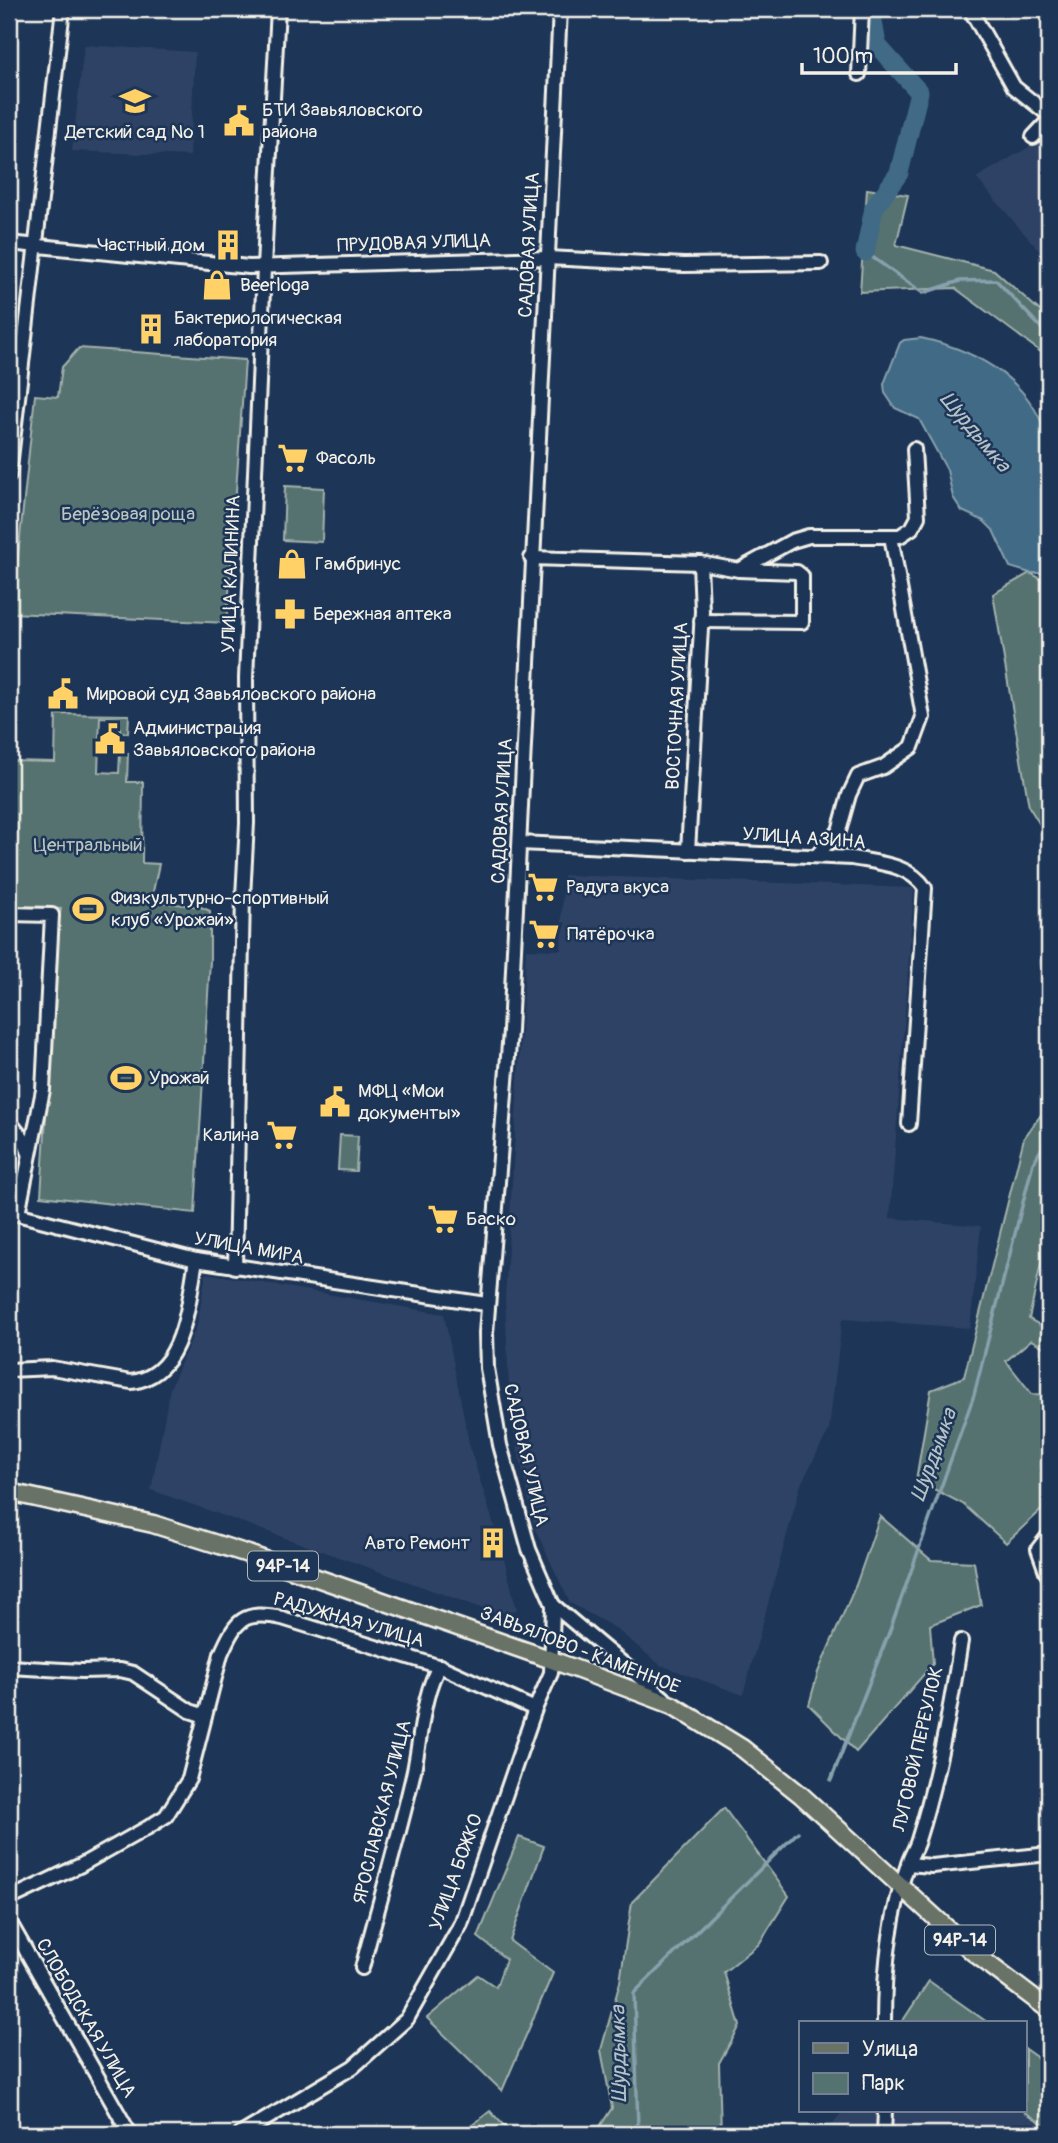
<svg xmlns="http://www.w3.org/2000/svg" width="1058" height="2143" viewBox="0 0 1058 2143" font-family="Pangolin,sans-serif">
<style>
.built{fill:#2e4265}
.green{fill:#547270;stroke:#a4b2ac;stroke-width:2}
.water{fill:#406b86;stroke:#88a1ad;stroke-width:2}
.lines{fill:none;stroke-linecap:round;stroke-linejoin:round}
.stream{stroke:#88a1ad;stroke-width:3.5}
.river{stroke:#406b86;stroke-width:19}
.minor-casing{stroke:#f4f1e8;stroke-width:18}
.major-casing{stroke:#f4f1e8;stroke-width:21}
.minor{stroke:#1d3557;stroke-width:12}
.major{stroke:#697266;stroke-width:16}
.labels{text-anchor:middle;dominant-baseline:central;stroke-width:5;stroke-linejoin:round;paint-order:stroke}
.shield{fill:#1d3557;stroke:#b4b9bc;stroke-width:2}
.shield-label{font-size:18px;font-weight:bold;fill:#f4f1e8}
.poi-label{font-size:19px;fill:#f4f1e8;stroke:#1d3557;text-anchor:start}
.street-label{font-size:19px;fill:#f4f1e8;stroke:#1d3557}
.park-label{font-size:19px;fill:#bcc5be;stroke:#1d3557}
.water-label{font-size:21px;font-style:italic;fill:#b5c2c6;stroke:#1d3557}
</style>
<rect width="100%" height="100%" fill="#1d3557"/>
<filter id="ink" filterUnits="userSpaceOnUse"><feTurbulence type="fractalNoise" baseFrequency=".0143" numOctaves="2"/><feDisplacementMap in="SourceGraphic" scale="14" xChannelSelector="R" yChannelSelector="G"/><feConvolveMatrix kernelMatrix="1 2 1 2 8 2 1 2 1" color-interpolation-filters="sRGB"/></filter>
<g filter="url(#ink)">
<!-- built -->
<g class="built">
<path d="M84,45L195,52L190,156L72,151Z"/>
<path d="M1049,135V262L976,178Z"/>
<path d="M563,875L914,888L890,1218L981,1226L970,1328L842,1319L829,1430L801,1484L743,1695L660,1665L615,1628L570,1603L535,1529L510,1413L505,1298L526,949L561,950Z"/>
<path d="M206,1273L444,1314L470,1448L502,1551L517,1610L496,1613L490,1611L151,1490L170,1388L197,1326Z"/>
<path d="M843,2110H1022L1049,2128V2134H826Z"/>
</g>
<!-- green -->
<g class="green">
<path d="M867,189L908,195L896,245L994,270L1049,319V358L955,288L860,292Z"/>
<path d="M79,348L245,360L227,623L12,613L35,395L58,397L62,367Z"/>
<path d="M285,486L324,488L322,542L283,540Z"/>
<path d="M1030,573L1049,583V839L1029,807L993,594Z"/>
<path d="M9,713H12V761L55,762L56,714L129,715L128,733L120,732V718L100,717L98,772L119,773L120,753H128L127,782H143L142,863L159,864L151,901L201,907L210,911V961L195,1213L41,1196L58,923L61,909L9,906Z"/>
<path d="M1049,1104V1238L1041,1263L1029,1319L1049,1330V1350L1031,1340L1006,1361L1032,1394L1049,1395V1503L1006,1543L963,1504L916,1480L931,1390L964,1377L1024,1138Z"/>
<path d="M340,1135L358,1136L356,1171L338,1170Z"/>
<path d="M880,1516L931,1560L974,1562L981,1605L930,1625L933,1664L856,1752L809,1705L818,1672L856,1585Z"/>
<path d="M724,1808L789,1896L759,1944L724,1972L740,2026L719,2063L721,2134H595L612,2108L601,2050L620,1982L632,1902Z"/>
<path d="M519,1837L544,1846L510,1941L553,1973L502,2091L427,2018L478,1975L496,1987L506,1959L478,1937Z"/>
<path d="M929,1981L987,2022H902Z"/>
<path d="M1025,2049L1049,2066V2128L1022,2110H1025Z"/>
<path d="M490,2111L510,2132L508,2134H461Z"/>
</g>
<!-- water -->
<path class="water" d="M921,338C980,351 1035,383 1049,445V573H1030L1010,567L993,530L984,521L962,511L953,497L947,470L919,419L895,408L885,393L884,384L900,343L904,340Z"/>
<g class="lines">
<!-- stream -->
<g class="stream">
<path d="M865,252L923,293L960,281L996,280L1049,336"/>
<path d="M831,1780L890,1630L974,1395L1033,1163L1049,1137"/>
<path d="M635,2134L638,2129L634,1993L798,1832"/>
</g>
<!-- river -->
<path class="river" d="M865,252L874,208L899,173L919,92L877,45L871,9"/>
<!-- minor casing -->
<g class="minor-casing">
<g id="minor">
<path d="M970,9L1014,87L1049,115"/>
<path d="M859,74L862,9"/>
<path d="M1033,137L1049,120"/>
<path d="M9,243L249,267L548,258L684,265L821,263"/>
<path d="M9,476L63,9"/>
<path d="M531,558L700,563L739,570L792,541L809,536H900L912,528L918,517L914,449"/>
<path d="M701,621L802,622V576L797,572L739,570"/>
<path d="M520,843L852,858C878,863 909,864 925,888L909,1124"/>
<path d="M688,851L702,611L700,563"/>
<path d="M816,856L839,831L849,795L858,776L883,767L912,747L923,717L891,536"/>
<path d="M9,914L52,915L43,1090L18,1214"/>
<path d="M9,1121L23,1139L29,1153"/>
<path d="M9,1212L196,1260L486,1304"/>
<path d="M235,1267L243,897L247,823L246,678L266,223L278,9"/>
<path d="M9,1370L52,1368L131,1382C185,1376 188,1302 196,1260"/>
<path d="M1047,1574L1038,1549L1049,1535"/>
<path d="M553,1605L664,1698"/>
<path d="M9,1667L82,1671L120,1670L133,1673L190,1711L205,1716"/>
<path d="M908,1864L932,1866L1049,1854"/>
<path d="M9,1899L81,1865L147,1828L166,1816L189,1779L221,1654C236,1620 243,1610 282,1618L444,1668L535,1709"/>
<path d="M9,1921L130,2134"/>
<path d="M362,1968C379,1903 398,1840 413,1775C420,1746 423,1688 440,1666"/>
<path d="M884,2022C884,1969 890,1914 908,1864C910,1856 916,1848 918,1840C938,1777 951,1706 961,1641"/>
<path d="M241,2134L353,2067L407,2019L461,1924L535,1709L551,1673L553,1605L529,1549L500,1445L487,1368L486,1333L510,1031L560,9"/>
<path d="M884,2134L885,2110"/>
</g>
</g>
<!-- major casing -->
<g class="major-casing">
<path id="major" d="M9,1492L153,1524L248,1554L552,1660L672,1705L742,1748L801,1795L974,1953L1049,2010"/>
</g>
<!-- minor -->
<use href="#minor" class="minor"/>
<!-- major -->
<use href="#major" class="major"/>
</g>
</g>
<!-- icons -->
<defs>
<g id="school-bare" transform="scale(2.415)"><path d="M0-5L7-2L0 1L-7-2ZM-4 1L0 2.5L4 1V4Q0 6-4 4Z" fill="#ffd166" stroke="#1d3557" stroke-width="2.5" paint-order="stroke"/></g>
<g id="civic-bare" transform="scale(2.415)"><path d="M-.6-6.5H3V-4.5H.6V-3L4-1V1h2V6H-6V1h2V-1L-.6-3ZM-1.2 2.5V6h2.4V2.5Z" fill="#ffd166" stroke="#1d3557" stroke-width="2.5" paint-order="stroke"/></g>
<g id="building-bare" transform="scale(2.415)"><path d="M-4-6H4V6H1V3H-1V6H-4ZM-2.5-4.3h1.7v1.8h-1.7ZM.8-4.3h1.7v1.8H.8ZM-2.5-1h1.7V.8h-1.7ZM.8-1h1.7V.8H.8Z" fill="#ffd166" stroke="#1d3557" stroke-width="2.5" paint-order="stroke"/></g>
<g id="shop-bare" transform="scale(2.415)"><path d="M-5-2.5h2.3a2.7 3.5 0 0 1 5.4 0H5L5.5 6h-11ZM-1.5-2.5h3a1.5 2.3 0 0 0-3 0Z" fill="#ffd166" stroke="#1d3557" stroke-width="2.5" paint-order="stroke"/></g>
<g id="supermarket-bare" transform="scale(2.415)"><path d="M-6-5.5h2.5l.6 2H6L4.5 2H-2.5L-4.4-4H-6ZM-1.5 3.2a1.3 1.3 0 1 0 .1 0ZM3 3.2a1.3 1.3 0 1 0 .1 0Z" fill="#ffd166" stroke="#1d3557" stroke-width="2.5" paint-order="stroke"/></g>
<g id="pharmacy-bare" transform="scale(2.415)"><path d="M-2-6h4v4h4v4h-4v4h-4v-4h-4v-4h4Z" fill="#ffd166" stroke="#1d3557" stroke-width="2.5" paint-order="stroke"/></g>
<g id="stadium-bare" transform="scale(2.415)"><path d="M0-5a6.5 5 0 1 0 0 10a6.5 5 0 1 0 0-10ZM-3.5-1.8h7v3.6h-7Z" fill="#ffd166" stroke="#1d3557" stroke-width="2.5" paint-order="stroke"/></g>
</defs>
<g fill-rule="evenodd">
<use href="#school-bare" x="135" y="101"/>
<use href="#civic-bare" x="239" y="121"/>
<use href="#building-bare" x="228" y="245"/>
<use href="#shop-bare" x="217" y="285"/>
<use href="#building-bare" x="151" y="329"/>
<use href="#supermarket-bare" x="293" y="458"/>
<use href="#shop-bare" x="292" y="564"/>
<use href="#pharmacy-bare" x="290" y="614"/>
<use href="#civic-bare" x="63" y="694"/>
<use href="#civic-bare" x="110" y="739"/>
<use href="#supermarket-bare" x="543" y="887"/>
<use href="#stadium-bare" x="88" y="909"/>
<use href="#supermarket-bare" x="544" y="934"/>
<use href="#stadium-bare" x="126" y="1078"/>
<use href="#civic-bare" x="335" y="1102"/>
<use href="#supermarket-bare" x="282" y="1135"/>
<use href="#supermarket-bare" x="443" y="1219"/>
<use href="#building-bare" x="493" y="1543"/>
</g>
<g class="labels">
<!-- shield labels -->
<g class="shield">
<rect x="248" y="1551.5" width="70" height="29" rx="5"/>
<rect x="925" y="1925.5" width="70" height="29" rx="5"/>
</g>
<g class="shield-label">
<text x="283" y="1566">94Р-14</text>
<text x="960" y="1940">94Р-14</text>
</g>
<!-- poi labels -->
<g class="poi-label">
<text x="262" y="110">БТИ Завьяловского<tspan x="262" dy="22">района</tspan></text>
<text x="135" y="132" text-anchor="middle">Детский сад № 1</text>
<text x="205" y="245" text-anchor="end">Частный дом</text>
<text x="240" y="285">Beerloga</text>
<text x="174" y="318">Бактериологическая<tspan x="174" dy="22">лаборатория</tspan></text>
<text x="316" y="458">Фасоль</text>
<text x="315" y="564">Гамбринус</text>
<text x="313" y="614">Бережная аптека</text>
<text x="86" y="694">Мировой суд Завьяловского района</text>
<text x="133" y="728">Администрация<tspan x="133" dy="22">Завьяловского района</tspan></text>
<text x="566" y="887">Радуга вкуса</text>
<text x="111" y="898">Физкультурно-спортивный<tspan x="111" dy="22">клуб «Урожай»</tspan></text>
<text x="567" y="934">Пятёрочка</text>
<text x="149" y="1078">Урожай</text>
<text x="358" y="1091">МФЦ «Мои<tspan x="358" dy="22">документы»</tspan></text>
<text x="259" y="1135" text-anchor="end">Калина</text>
<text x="466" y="1219">Баско</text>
<text x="470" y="1543" text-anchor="end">Авто Ремонт</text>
</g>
<!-- street labels -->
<g class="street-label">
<text transform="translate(414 243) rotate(-2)">ПРУДОВАЯ УЛИЦА</text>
<text transform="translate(529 245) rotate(-87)">САДОВАЯ УЛИЦА</text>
<text transform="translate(231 574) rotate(-88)">УЛИЦА КАЛИНИНА</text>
<text transform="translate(677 706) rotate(-87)">ВОСТОЧНАЯ УЛИЦА</text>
<text transform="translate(502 811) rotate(-87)">САДОВАЯ УЛИЦА</text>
<text transform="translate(804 838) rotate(4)">УЛИЦА АЗИНА</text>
<text transform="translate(249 1248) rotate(10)">УЛИЦА МИРА</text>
<text transform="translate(526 1455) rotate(77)">САДОВАЯ УЛИЦА</text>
<text transform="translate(349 1620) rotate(16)">РАДУЖНАЯ УЛИЦА</text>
<text transform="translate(580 1650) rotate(21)">ЗАВЬЯЛОВО - КАМЕННОЕ</text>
<text transform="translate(918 1749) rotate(-77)">ЛУГОВОЙ ПЕРЕУЛОК</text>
<text transform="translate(382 1812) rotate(-76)">ЯРОСЛАВСКАЯ УЛИЦА</text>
<text transform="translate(456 1872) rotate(-70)">УЛИЦА БОЖКО</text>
<text transform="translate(86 2018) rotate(60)">СЛОБОДСКАЯ УЛИЦА</text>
</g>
<!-- park labels -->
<g class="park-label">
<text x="128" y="514">Берёзовая роща</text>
<text x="88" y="845">Центральный</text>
</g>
<!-- water labels -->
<g class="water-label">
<text transform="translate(975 432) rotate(50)">Шурдымка</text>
<text transform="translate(934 1455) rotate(-70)">Шурдымка</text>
<text transform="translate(619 2054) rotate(-91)">Шурдымка</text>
</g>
</g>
<!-- margin -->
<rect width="1058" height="2143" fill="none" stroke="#1d3557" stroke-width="35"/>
<rect x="18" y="18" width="1023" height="2108" fill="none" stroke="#f4f1e8" stroke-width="2.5" filter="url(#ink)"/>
<!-- legend -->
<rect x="799" y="2021" width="228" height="91" fill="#1d3557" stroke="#738091" stroke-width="2"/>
<rect x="813" y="2043" width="35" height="10" fill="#697266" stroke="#738091" stroke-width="2"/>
<text x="862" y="2056" font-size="21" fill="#f4f1e8">Улица</text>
<rect x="813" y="2073" width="35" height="21" fill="#547270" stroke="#738091" stroke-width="2"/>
<text x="862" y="2090" font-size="21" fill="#f4f1e8">Парк</text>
<!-- scale -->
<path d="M802 63v10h154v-10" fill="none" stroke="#f4f1e8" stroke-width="3.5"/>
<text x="813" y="63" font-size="21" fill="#f4f1e8" stroke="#1d3557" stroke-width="5" paint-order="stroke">100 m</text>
</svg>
